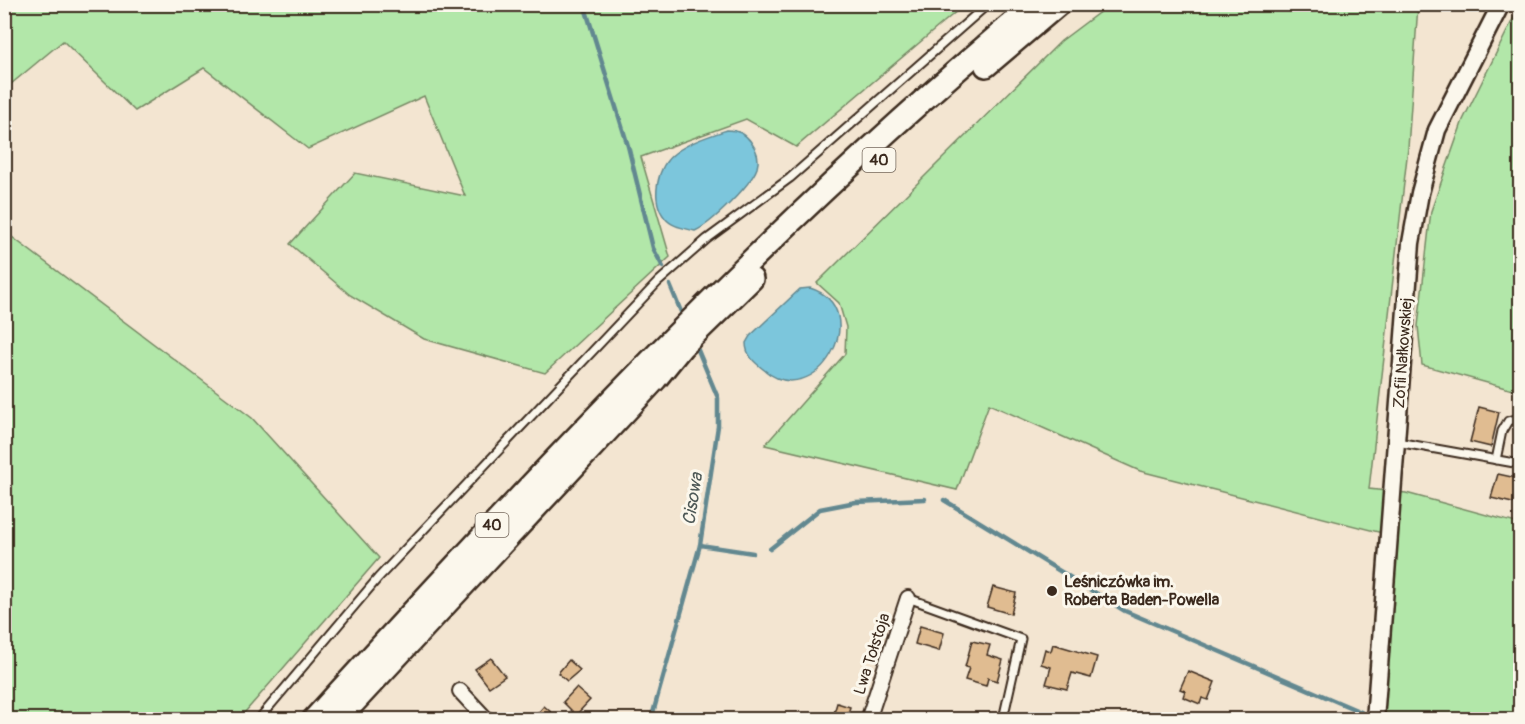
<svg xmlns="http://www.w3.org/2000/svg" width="1525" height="724" viewBox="0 0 1525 724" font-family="Pangolin,sans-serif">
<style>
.green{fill:#b2e7a9;stroke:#768864;stroke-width:1.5}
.water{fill:#7cc6dc;stroke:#628890;stroke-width:1.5}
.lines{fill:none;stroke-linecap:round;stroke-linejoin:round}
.stream{stroke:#628890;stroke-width:4.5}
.building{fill:#e0bc91;stroke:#3b2a1e;stroke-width:1.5}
.service-casing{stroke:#3b2a1e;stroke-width:11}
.minor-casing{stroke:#3b2a1e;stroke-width:18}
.tertiary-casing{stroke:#3b2a1e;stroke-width:21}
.primary-casing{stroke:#3b2a1e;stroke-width:26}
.service{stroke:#fbf7ec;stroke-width:7}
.minor{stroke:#fbf7ec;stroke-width:14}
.tertiary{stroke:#fbf7ec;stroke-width:16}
.primary{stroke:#fbf7ec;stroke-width:21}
.poi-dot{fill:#3b2a1e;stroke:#fbf7ec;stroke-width:2}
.labels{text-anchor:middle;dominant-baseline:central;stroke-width:6;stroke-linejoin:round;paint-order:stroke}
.shield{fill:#fbf7ec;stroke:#75685c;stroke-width:1.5}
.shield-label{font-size:15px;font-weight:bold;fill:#3b2a1e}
.street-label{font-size:16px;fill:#3b2a1e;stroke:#fbf7ec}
.poi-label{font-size:16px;font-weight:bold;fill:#3b2a1e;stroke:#fbf7ec;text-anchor:start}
.water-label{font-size:18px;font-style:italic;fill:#4e5957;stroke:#fbf7ec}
</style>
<rect width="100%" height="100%" fill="#f3e5d1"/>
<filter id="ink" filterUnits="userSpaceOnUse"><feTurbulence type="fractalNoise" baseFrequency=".0167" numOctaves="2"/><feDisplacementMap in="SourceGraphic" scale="12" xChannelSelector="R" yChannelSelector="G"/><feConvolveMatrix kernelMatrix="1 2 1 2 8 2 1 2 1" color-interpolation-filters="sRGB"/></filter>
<g filter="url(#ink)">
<!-- green -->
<g class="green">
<path d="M5,4H964V5L796,147L746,119L641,157L670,257L545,373L424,339L350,295L290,244L355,173L465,196L424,96L308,149L204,68L135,111L63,41L5,89Z"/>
<path d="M1109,5H1418L1408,148L1369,489L1406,493L1520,524V719H1383L1398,537L1140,471L989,404L957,490L765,445L845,354L846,327L839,303L817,283L1061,41Z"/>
<path d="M1520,5V392L1422,365L1418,326L1431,211L1463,120Z"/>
<path d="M4,231L252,418L379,558L239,719H5Z"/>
</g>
<!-- water -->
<g class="water">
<path d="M727,130C737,130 745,133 751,142C757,150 760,158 757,168C751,185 711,224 695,231C684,228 672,227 665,218C650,200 657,166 675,153C690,142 709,136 727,130Z"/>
<path d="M810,288C876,309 816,416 763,369C754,362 746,355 746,343L750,336L800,289Z"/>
</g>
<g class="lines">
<!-- stream -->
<g class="stream">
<path d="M584,4L628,146L653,248L663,267"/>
<path d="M670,285L684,319"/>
<path d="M944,500L1125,611L1361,712"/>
<path d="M700,545L753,553"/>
<path d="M770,549L820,509L856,502L925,499"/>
<path d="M651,720L700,545L718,426V398L695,343"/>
</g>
</g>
<!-- building -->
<g class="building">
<path d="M1479,407L1499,412L1491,447L1470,442Z"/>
<path d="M1498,474L1521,479V505L1491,498Z"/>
<path d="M993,587L1016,593L1011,614L987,607Z"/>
<path d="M920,626L944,633L939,651L915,644Z"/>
<path d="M972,641L990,645L987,655L1003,660L997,681L988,678L986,686L965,680L969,668L965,667Z"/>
<path d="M1053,644L1097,657L1091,678L1072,673L1067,689L1046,684L1051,667L1041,664L1045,649L1051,651Z"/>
<path d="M491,658L505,676L489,687L475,669Z"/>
<path d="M569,660L580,670L567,681L558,673Z"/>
<path d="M1188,671L1215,682L1208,700L1202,698L1200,704L1183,697L1185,691L1180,689Z"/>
<path d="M576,688L590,700L576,715L563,702Z"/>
<path d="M837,703L850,707L846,720H832Z"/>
<path d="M544,706L560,720H532Z"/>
</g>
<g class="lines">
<!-- service casing -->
<g class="service-casing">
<g id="service">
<path d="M1397,442L1520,464"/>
<path d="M1496,460L1502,431L1508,421L1520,418"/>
<path d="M908,598L1021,639L1003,719"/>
<path d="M258,720L378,578L658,282L707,239L790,178L988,4"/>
</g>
</g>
<!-- minor casing -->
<g class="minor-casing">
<g id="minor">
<path d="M460,691L487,720"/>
<path d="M868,720L908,598"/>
</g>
</g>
<!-- tertiary casing -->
<g class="tertiary-casing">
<path id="tertiary" d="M1375,720L1411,243L1420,193L1437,130L1501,4"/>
</g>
<!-- primary casing -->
<g class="primary-casing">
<g id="primary">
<path d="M986,66L1059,4"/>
<path d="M313,720C542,469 773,221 1035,4"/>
<path d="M338,720L656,379L682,347L752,279"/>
</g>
</g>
<!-- service -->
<use href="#service" class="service"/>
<!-- minor -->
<use href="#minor" class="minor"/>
<!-- tertiary -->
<use href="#tertiary" class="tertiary"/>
<!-- primary -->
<use href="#primary" class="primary"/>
</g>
</g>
<!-- markers -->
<circle class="poi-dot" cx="1052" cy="591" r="6"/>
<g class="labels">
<!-- shield labels -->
<g class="shield">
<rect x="862.5" y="148" width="33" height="24" rx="4.5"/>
<rect x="475.5" y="513" width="33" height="24" rx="4.5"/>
</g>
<g class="shield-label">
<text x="879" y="160">40</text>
<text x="492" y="525">40</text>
</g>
<!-- street labels -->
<g class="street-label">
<text transform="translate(1403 353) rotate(-86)">Zofii Nałkowskiej</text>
<text transform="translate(872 654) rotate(-72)">Lwa Tołstoja</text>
</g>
<!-- poi labels -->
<g class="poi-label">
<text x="1064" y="582">Leśniczówka im.<tspan x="1064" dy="18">Roberta Baden-Powella</tspan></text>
</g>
<!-- water labels -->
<g class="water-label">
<text transform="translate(693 499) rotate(-81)">Cisowa</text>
</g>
</g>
<!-- margin -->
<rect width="1525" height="724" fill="none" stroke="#fbf7ec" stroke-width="24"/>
<rect x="12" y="12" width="1501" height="700" fill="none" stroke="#3b2a1e" stroke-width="2" filter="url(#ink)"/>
</svg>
